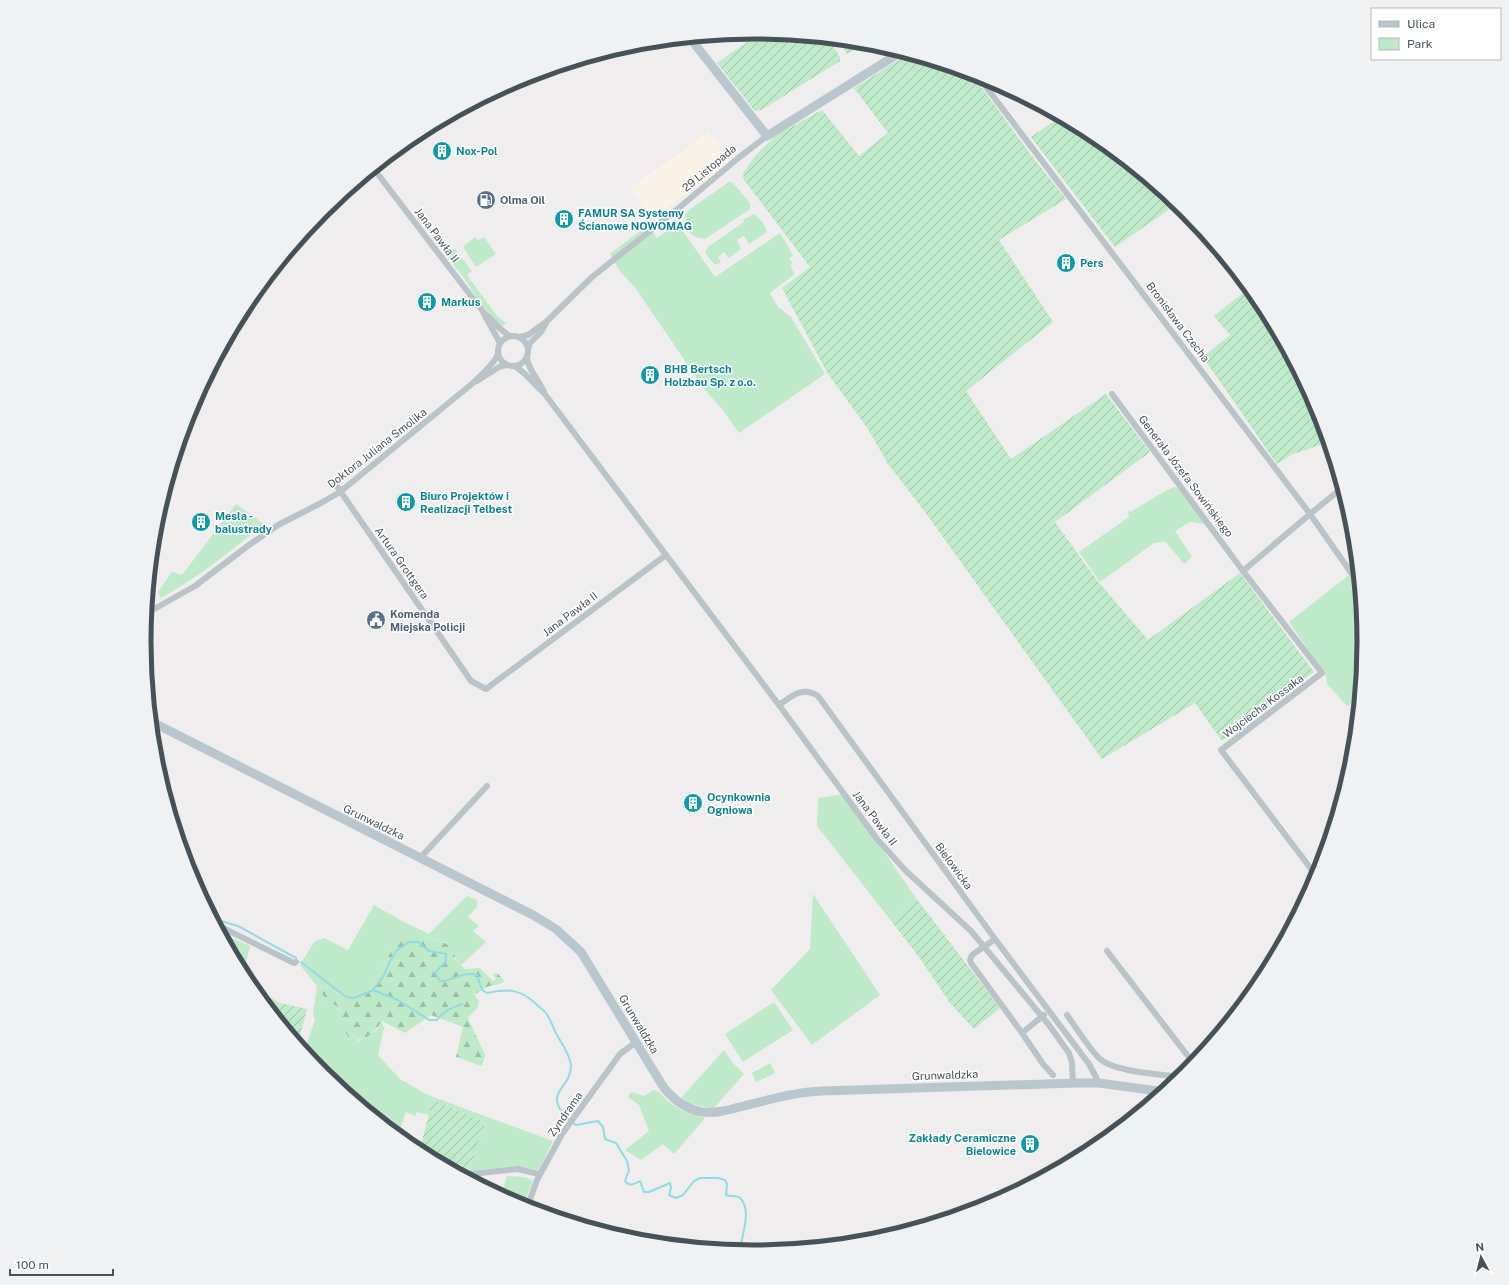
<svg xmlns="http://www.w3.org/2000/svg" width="1509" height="1285" viewBox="0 0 1509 1285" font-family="'Public Sans',sans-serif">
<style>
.commercial{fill:#faf2e7}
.green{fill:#beeaca}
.forest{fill:url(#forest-firs)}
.garden{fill:url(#garden-furrows)}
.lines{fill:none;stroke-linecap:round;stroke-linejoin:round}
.stream{stroke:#8fdce3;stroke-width:2}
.street{stroke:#b9c3c8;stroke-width:6}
.secondary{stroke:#bac6cd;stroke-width:9}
.labels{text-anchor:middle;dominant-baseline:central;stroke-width:3;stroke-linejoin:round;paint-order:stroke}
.culture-label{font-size:11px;font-weight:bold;fill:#0d838f;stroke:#fff;text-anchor:start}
.street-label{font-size:11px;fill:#475258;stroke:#fff}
.service-label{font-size:11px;font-weight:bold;fill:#4e5e75;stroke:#fff;text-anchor:start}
.rim{fill:none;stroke:#475258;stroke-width:5}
</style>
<defs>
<pattern id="forest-firs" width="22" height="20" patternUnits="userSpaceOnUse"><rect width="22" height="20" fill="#beeaca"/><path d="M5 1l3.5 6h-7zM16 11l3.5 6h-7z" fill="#9cc0a7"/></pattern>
<pattern id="garden-furrows" width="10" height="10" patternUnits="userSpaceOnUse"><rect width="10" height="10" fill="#beeaca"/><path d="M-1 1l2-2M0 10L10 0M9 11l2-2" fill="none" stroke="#9cc0a7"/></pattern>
</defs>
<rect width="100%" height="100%" fill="#efeded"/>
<!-- commercial -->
<path class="commercial" d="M709,132L726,156L730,164L652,217L630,188Z"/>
<!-- green -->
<g class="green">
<path d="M729,182L733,183L750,203V209L705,239C689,237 686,231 685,215L690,209Z"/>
<path d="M754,214C761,219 765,224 767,232L749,244L744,236L737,240L741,249L729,258L724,252L718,257L721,262L715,265L705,253L708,247L744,222L743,220Z"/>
<path d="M675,220L715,277L780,233L793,255L789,259L793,263L791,265L792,270L795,274L770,293L778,307L791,317L825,374L739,433L723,410L705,390L636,289L619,270L610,254L648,225L657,238L669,229L667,224Z"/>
<path d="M475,237L478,240L484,237L496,254L476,267L463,247Z"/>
<path d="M455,249L472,271L467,275L497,316L506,323L500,328L476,297L464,278L448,258L446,254Z"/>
<path d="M1174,487L1182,490L1206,523L1205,524L1190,522L1175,531L1192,557L1184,564L1166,542L1154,543L1100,582L1079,552L1129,517L1128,510L1130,512C1145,504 1159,493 1174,487Z"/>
<path d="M236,504L264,524C231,551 199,577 161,598L158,592L172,572L182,575Z"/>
<path d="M1349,575L1360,592L1365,643L1359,700L1347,706L1327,684L1326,676L1289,622Z"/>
<path d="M844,794L916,898L892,922L817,826L818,798Z"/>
<path d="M813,894L880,995L812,1045L771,990L810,949Z"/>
<path d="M467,896L477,900V907L468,917L479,926L473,931L486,942L461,965C455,959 452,951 447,943L427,938L395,944C386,960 379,976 369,991L344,998L330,988L318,986L328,1002L337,1006L341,1012L346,1024V1033L359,1041L376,1031L382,1021L384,1028L378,1055L400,1079L428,1095L553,1141L539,1170L518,1166L469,1171L485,1123L433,1099L429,1115L417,1112L415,1116L406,1112L398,1135L414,1142L412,1148L323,1074L304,1052L315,1020L313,1014L317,986L300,965L314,942L324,938L348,950L374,905L400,920L429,934Z"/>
<path d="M221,933L250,946L243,974Z"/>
<path d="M250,985L280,1003L276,1017Z"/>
<path d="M774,1002L793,1030L743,1062L725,1034Z"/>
<path d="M724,1050L733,1063L744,1074L713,1109L688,1103L682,1097Z"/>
<path d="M770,1063L775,1073L756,1082L752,1073Z"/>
<path d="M654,1090C661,1091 663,1098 669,1102C679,1110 692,1115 705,1118L674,1154L663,1144L641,1160L625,1150L649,1131L639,1105L628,1097L631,1092L644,1096Z"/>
<path d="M507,1176L523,1177L533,1180L523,1207L501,1196Z"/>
</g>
<!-- forest -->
<path class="forest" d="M427,938L448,944L454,953L455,959L465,969L480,968L493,981L496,979L493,975L497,973L505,981L499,984L489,986L474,995L479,1001L478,1007L468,1018L485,1055L482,1066L456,1057L463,1027L431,1015L405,1033L382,1021C374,1034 365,1041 350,1040L346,1033V1024L337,1019L341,1011L337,1006L328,1002L317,986L330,988L344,998L369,991C379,976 386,960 395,944L410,939Z"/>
<!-- garden -->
<g class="garden">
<path d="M760,33L828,39L840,57V61L761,110L755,111L717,63Z"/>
<path d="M838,40L866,43L847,54Z"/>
<path d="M908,54L971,73L1034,159L1066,199L999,240L1053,322L966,391L1011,459L1106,394L1150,452L1055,522L1096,579L1148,640L1240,573L1314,672L1222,741L1195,703L1102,759L925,512L888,464L868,429L828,374L782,288L810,267L744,180L743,173L756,155L775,136L822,110L859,156L888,133L854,88Z"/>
<path d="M1060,117L1094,135L1177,204L1115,247L1031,137Z"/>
<path d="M1249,288L1262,304L1319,409L1329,442L1293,454L1277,464L1203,357L1230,335L1214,316Z"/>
<path d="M916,898L1000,1008L974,1029L950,1003L919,957L892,922Z"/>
<path d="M280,1003L307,1009L298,1044L276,1017Z"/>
<path d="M433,1099L485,1123L470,1169L463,1168L462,1165H456L454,1171L419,1152Z"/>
</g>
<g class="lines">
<!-- stream -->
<g class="stream">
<path d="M214,919L238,926L296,958"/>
<path d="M301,962L346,997L354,998L373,990L383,977L390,961L397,950L409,942H418L429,951L446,954V961L435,973L440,981C455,981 461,971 477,975L482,990L487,993C508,989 518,988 535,1003C538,1006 543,1010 546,1013C551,1020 553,1028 557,1035C562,1044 570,1055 571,1065C571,1083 558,1087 557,1098C556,1109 568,1119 576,1125L598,1121L603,1127L605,1139L616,1143L627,1161L629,1170L625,1181C629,1187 635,1184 640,1181L644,1192H649L670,1183L671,1188L669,1195L676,1198L683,1195L694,1181L700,1178H718L725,1180L727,1184L726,1195C731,1197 738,1195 741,1199C751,1210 743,1232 741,1244L747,1245L746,1252"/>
<path d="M373,990L398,1000L429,1020H437C443,1011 452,1008 462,1004"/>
<path d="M740,1252L741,1244"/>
</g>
<!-- street -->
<g class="street">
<path d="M977,75L1310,514L1359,584"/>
<path d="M374,169L484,313C493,320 500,331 510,336"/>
<path d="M484,314L500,343"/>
<circle cx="513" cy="351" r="15"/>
<path d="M520,337L528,335L546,322"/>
<path d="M528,349L530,343L541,332L547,321L592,277L674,212L737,159L767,136"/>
<path d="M527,357C528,370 539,380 544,392"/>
<path d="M514,366C526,372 534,385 544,393L779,705L877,839L906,871L971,931L1049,1025L1069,1053L1072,1063L1073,1083"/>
<path d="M477,381L499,367L506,365"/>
<path d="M1112,394L1243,571L1322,673L1221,750L1318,878"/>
<path d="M334,482L471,681L486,689L666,555"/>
<path d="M1243,571L1310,514L1342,488"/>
<path d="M147,613L195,586L249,545L278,525L321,503L340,492L473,383C481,375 494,364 498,354"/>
<path d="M779,705C792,696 802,686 818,696L995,939L1089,1064L1099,1083"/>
<path d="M420,858L487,786"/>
<path d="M217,925L294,963L296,962"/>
<path d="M995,939L972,955L970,960L971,963L1022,1033L1043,1064L1053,1075"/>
<path d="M1107,951L1194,1064"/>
<path d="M1067,1015C1075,1026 1090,1050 1100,1059C1115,1072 1163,1075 1183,1077"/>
<path d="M1022,1033L1044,1015"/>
<path d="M462,1175L518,1169L539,1174"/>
<path d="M527,1208L537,1180L562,1134L620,1054L636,1042"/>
</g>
<!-- secondary -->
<g class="secondary">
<path d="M690,38L767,136L901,52"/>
<path d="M152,722L533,915L556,929L581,952L664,1088C674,1100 686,1109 702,1112C717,1114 732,1109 747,1105C772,1099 796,1092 822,1091L1077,1083H1099L1165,1092"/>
</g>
</g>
<!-- icons -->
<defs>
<g id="building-disc" transform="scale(1)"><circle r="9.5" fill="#0f9aa8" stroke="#fff"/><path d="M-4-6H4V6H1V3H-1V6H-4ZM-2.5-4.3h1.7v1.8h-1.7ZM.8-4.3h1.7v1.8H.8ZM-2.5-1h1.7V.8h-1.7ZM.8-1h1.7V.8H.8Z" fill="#fff"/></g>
<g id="fuel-disc" transform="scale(1)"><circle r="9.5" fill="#5c6f8a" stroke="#fff"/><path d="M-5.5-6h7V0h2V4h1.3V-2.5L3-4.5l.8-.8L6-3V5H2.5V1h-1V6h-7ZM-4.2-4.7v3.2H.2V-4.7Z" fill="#fff"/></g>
<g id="civic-disc" transform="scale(1)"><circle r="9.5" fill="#5c6f8a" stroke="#fff"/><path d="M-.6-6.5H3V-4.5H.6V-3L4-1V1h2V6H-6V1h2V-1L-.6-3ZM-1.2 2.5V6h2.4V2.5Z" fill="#fff"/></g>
</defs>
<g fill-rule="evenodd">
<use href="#building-disc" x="442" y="151"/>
<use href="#fuel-disc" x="486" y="200"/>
<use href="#building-disc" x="564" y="219"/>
<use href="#building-disc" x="1066" y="263"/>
<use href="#building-disc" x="427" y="302"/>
<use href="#building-disc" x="650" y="375"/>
<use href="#building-disc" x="406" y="502"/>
<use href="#building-disc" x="201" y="522"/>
<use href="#civic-disc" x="376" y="620"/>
<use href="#building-disc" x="693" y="803"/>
<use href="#building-disc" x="1030" y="1144"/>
</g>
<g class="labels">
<!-- culture labels -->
<g class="culture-label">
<text x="456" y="151">Nox-Pol</text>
<text x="578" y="213">FAMUR SA Systemy<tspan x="578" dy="13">Ścianowe NOWOMAG</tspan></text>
<text x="1080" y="263">Pers</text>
<text x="441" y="302">Markus</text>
<text x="664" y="369">BHB Bertsch<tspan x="664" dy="13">Holzbau Sp. z o.o.</tspan></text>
<text x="420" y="496">Biuro Projektów i<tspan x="420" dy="13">Realizacji Telbest</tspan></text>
<text x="215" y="516">Mesla -<tspan x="215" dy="13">balustrady</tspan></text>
<text x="707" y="797">Ocynkownia<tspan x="707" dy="13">Ogniowa</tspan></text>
<text x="1016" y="1138" text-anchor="end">Zakłady Ceramiczne<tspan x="1016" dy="13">Bielowice</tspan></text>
</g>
<!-- street labels -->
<g class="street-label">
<text transform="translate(709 168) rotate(-40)">29 Listopada</text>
<text transform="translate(437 235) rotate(53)">Jana Pawła II</text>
<text transform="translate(1178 322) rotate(53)">Bronisława Czecha</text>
<text transform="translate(377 448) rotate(-38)">Doktora Juliana Smolika</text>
<text transform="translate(1186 476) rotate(53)">Generała Józefa Sowińskiego</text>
<text transform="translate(402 563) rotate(55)">Artura Grottgera</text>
<text transform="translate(570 614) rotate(-37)">Jana Pawła II</text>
<text transform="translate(1263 706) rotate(-37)">Wojciecha Kossaka</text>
<text transform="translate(875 818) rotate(53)">Jana Pawła II</text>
<text transform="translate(374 822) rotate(26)">Grunwaldzka</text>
<text transform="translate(954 866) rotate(54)">Bielowicka</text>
<text transform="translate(639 1024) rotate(59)">Grunwaldzka</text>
<text transform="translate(945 1075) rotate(-2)">Grunwaldzka</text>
<text transform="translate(565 1114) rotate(-55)">Zyndrama</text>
</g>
<!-- service labels -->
<g class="service-label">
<text x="500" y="200">Olma Oil</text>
<text x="390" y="614">Komenda<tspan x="390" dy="13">Miejska Policji</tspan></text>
</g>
</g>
<!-- crop -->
<path d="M0 0H1509V1285H0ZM151 642a603 603 0 1 1 1206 0a603 603 0 1 1-1206 0Z" fill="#f0f1f2" fill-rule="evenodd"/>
<path class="rim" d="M151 642a603 603 0 1 1 1206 0a603 603 0 1 1-1206 0Z"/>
<!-- legend -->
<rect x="1371" y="8" width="130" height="52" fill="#ffffff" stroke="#b5babc"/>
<rect x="1379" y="21" width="20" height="6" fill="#bac6cd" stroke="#b5babc"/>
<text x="1407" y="28" font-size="12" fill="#475258">Ulica</text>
<rect x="1379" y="38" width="20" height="12" fill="#beeaca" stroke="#b5babc"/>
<text x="1407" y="48" font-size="12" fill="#475258">Park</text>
<!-- north arrow -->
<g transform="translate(1481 1257) rotate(353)" stroke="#ffffff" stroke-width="3" paint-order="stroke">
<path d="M0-3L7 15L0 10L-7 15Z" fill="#475258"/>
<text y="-6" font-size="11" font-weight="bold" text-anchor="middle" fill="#475258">N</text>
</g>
<!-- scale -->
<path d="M10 1269v6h103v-6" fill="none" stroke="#475258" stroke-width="2"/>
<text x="16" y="1269" font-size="12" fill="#475258" stroke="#ffffff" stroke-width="3" paint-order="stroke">100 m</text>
</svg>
